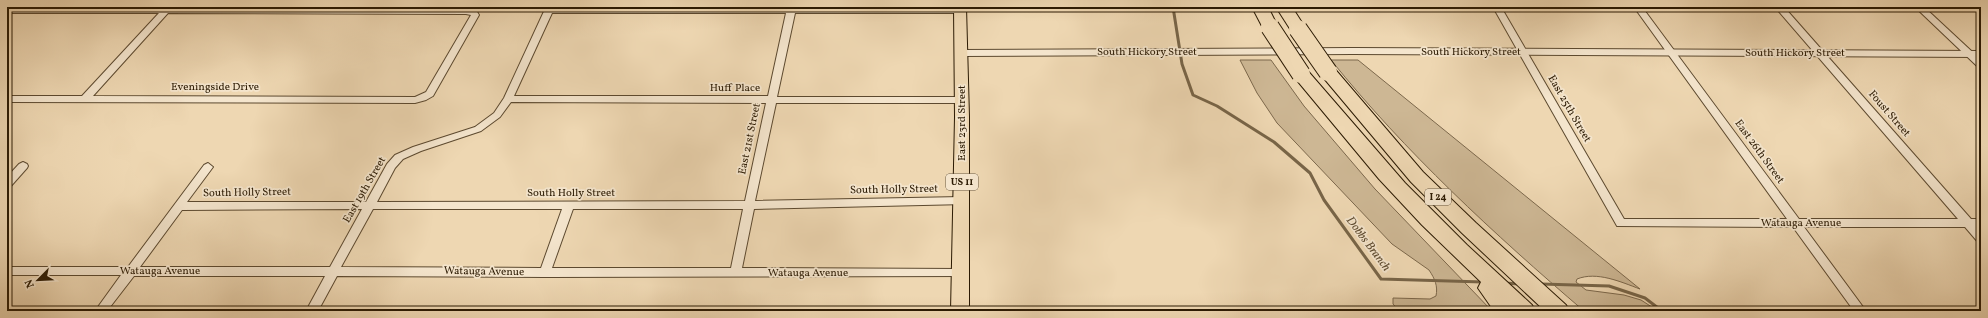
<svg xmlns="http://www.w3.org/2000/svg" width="1988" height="318" viewBox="0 0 1988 318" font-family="Vollkorn,serif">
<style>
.green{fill:#cdb794;stroke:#7c684c}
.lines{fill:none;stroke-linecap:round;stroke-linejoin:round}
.stream{stroke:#786548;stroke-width:3}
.minor-casing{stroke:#5c492f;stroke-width:2}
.tertiary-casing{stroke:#5c492f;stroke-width:2}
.primary-casing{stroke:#2b1a03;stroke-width:2}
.motorway-casing{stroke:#2b1a03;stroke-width:2}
.minor{fill:#f4e5cd;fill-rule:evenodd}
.tertiary{fill:#f4e5cd;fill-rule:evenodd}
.primary{fill:#eed7b2;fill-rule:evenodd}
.motorway{fill:#eed7b2;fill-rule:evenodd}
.motorway-bridge-casing{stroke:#2b1a03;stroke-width:20;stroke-linecap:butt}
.motorway-bridge{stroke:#eed7b2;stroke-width:18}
.labels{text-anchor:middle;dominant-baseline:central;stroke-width:3.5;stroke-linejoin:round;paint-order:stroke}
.shield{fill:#f4e5cd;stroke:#675740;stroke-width:1}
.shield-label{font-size:10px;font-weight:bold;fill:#2b1a03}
.street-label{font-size:11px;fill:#2b1a03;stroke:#f4e5cd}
.water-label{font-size:12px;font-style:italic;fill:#5f4c31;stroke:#f4e5cd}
</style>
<rect width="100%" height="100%" fill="#eed7b2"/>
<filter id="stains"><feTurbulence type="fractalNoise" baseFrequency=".005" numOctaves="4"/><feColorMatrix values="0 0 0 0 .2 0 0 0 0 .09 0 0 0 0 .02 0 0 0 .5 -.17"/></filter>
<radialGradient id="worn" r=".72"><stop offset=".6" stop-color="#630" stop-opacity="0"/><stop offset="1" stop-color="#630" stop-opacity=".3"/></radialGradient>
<!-- green -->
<g class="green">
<path d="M1240,60H1271L1304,106L1375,189L1492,311H1399L1393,304V298L1430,299L1436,296C1438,286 1435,279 1429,270L1392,244L1277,123L1257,93Z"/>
<path d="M1331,60H1358L1640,289C1621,282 1597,271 1577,279L1576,282L1586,290L1624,295L1641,300L1658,311H1584C1494,234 1405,152 1331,60Z"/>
</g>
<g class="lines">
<!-- stream -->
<g class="stream">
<path d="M1173,7L1182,64L1193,95L1217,106L1274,142L1310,173L1324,200L1381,279L1483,282"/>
<path d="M1505,283L1519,284"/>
<path d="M1541,284L1609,286L1645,298L1662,311"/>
</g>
<!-- minor casing -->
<g class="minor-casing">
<g id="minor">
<path d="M7,7L466,8L476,10L479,15L433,96L426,100L415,103L7,102V96H82L159,13H7ZM168,13L466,14L471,15L426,92L415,97L93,96Z"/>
<path d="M546,7L963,8L964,10L963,12L960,13H795L777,97H962L967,100L962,103H776L755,201L962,197L966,198L967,201L966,204L754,209L742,268L960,269L964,270L966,273L964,276L545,277L337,276L318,311H306L325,276H134L107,311H95L121,275H7V267H128L204,165L208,163L213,167L187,202H366L387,164L395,155L413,147L475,127L494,113L504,98ZM552,13H786L768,96H514ZM511,102L766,103L745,201L377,202L395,168L403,159L421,151L481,131L500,117ZM362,209L330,267H140L182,210ZM373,209H562L541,268L341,267ZM573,209H743L731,268H552Z"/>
<path d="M1493,7H1501L1624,219H1787L1634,7H1642L1799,219H1958L1775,7H1784L1971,219H1981V227H1978L1981,231V242L1977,241L1965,227H1804L1866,311H1854L1793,227L1617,226Z"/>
<path d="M1915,7H1924L1981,60V68L1978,67Z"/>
<path d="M23,162L27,164L28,166L27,168L11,186L7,187V177L19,164Z"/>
</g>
</g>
<!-- tertiary casing -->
<g class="tertiary-casing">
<path id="tertiary" d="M1352,48L1981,51V57L1352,54L961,56L956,53L961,50Z"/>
</g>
<!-- primary casing -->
<g class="primary-casing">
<path id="primary" d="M954,7H966L969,117V311H951L955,117Z"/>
</g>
<!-- motorway casing -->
<g class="motorway-casing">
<g id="motorway">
<path d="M1252,7H1268L1278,27L1276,30L1270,32L1264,30Z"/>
<path d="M1276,7H1292L1306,29L1304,32L1298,34L1292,32Z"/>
<path d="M1328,67L1334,68L1423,172L1476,223L1566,305L1569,311H1545L1462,233L1411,182L1322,76L1320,72L1322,68Z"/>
<path d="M1301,69L1307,70L1405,183L1467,245L1532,305L1535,311H1494L1478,288L1481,282L1422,225L1379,179L1295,78L1293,74L1295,70Z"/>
</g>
</g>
<!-- minor -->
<use href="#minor" class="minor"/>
<!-- tertiary -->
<use href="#tertiary" class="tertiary"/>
<!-- primary -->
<use href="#primary" class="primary"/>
<!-- motorway -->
<use href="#motorway" class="motorway"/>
<!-- motorway-bridge casing -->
<g class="motorway-bridge-casing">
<g id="motorway-bridge">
<path d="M1270,27L1301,74"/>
<path d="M1298,29L1328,72"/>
</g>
</g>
<!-- motorway-bridge -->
<use href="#motorway-bridge" class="motorway-bridge"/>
</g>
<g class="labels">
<!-- shield labels -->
<g class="shield">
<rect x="946" y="174" width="32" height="16" rx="3"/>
<rect x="1425" y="189" width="26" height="16" rx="3"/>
</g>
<g class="shield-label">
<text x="962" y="182">US 11</text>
<text x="1438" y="197">I 24</text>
</g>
<!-- street labels -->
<g class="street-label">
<text x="1147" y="52">South Hickory Street</text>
<text x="1471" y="52">South Hickory Street</text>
<text x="1795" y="53">South Hickory Street</text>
<text x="215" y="87">Eveningside Drive</text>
<text x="735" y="88">Huff Place</text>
<text transform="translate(1569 109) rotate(60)">East 25th Street</text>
<text transform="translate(1889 114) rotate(49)">Foust Street</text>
<text transform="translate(962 123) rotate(-90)">East 23rd Street</text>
<text transform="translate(750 139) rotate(-78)">East 21st Street</text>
<text transform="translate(1759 152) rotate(54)">East 26th Street</text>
<text transform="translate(365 190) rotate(-60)">East 19th Street</text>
<text transform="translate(894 190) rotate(-1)">South Holly Street</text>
<text transform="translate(247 193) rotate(-1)">South Holly Street</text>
<text x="571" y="193">South Holly Street</text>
<text x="1801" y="223">Watauga Avenue</text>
<text x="160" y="271">Watauga Avenue</text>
<text transform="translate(484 272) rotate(1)">Watauga Avenue</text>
<text x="808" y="273">Watauga Avenue</text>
</g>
<!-- water labels -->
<g class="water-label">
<text transform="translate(1368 244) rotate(53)">Dobbs Branch</text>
</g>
</g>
<!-- margin -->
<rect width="1988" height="318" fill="none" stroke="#eed7b2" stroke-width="24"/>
<rect x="8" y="8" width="1972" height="302" fill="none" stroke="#2b1a03" stroke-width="2"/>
<rect x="12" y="12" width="1964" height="294" fill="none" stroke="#2b1a03"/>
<!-- north arrow -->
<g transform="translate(38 280) rotate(246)" stroke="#f4e5cd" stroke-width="3" paint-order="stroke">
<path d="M0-3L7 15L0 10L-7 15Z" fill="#2b1a03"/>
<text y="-6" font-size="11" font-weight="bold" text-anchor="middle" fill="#2b1a03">N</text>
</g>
<rect width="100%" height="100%" filter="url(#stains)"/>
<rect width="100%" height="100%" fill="url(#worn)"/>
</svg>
